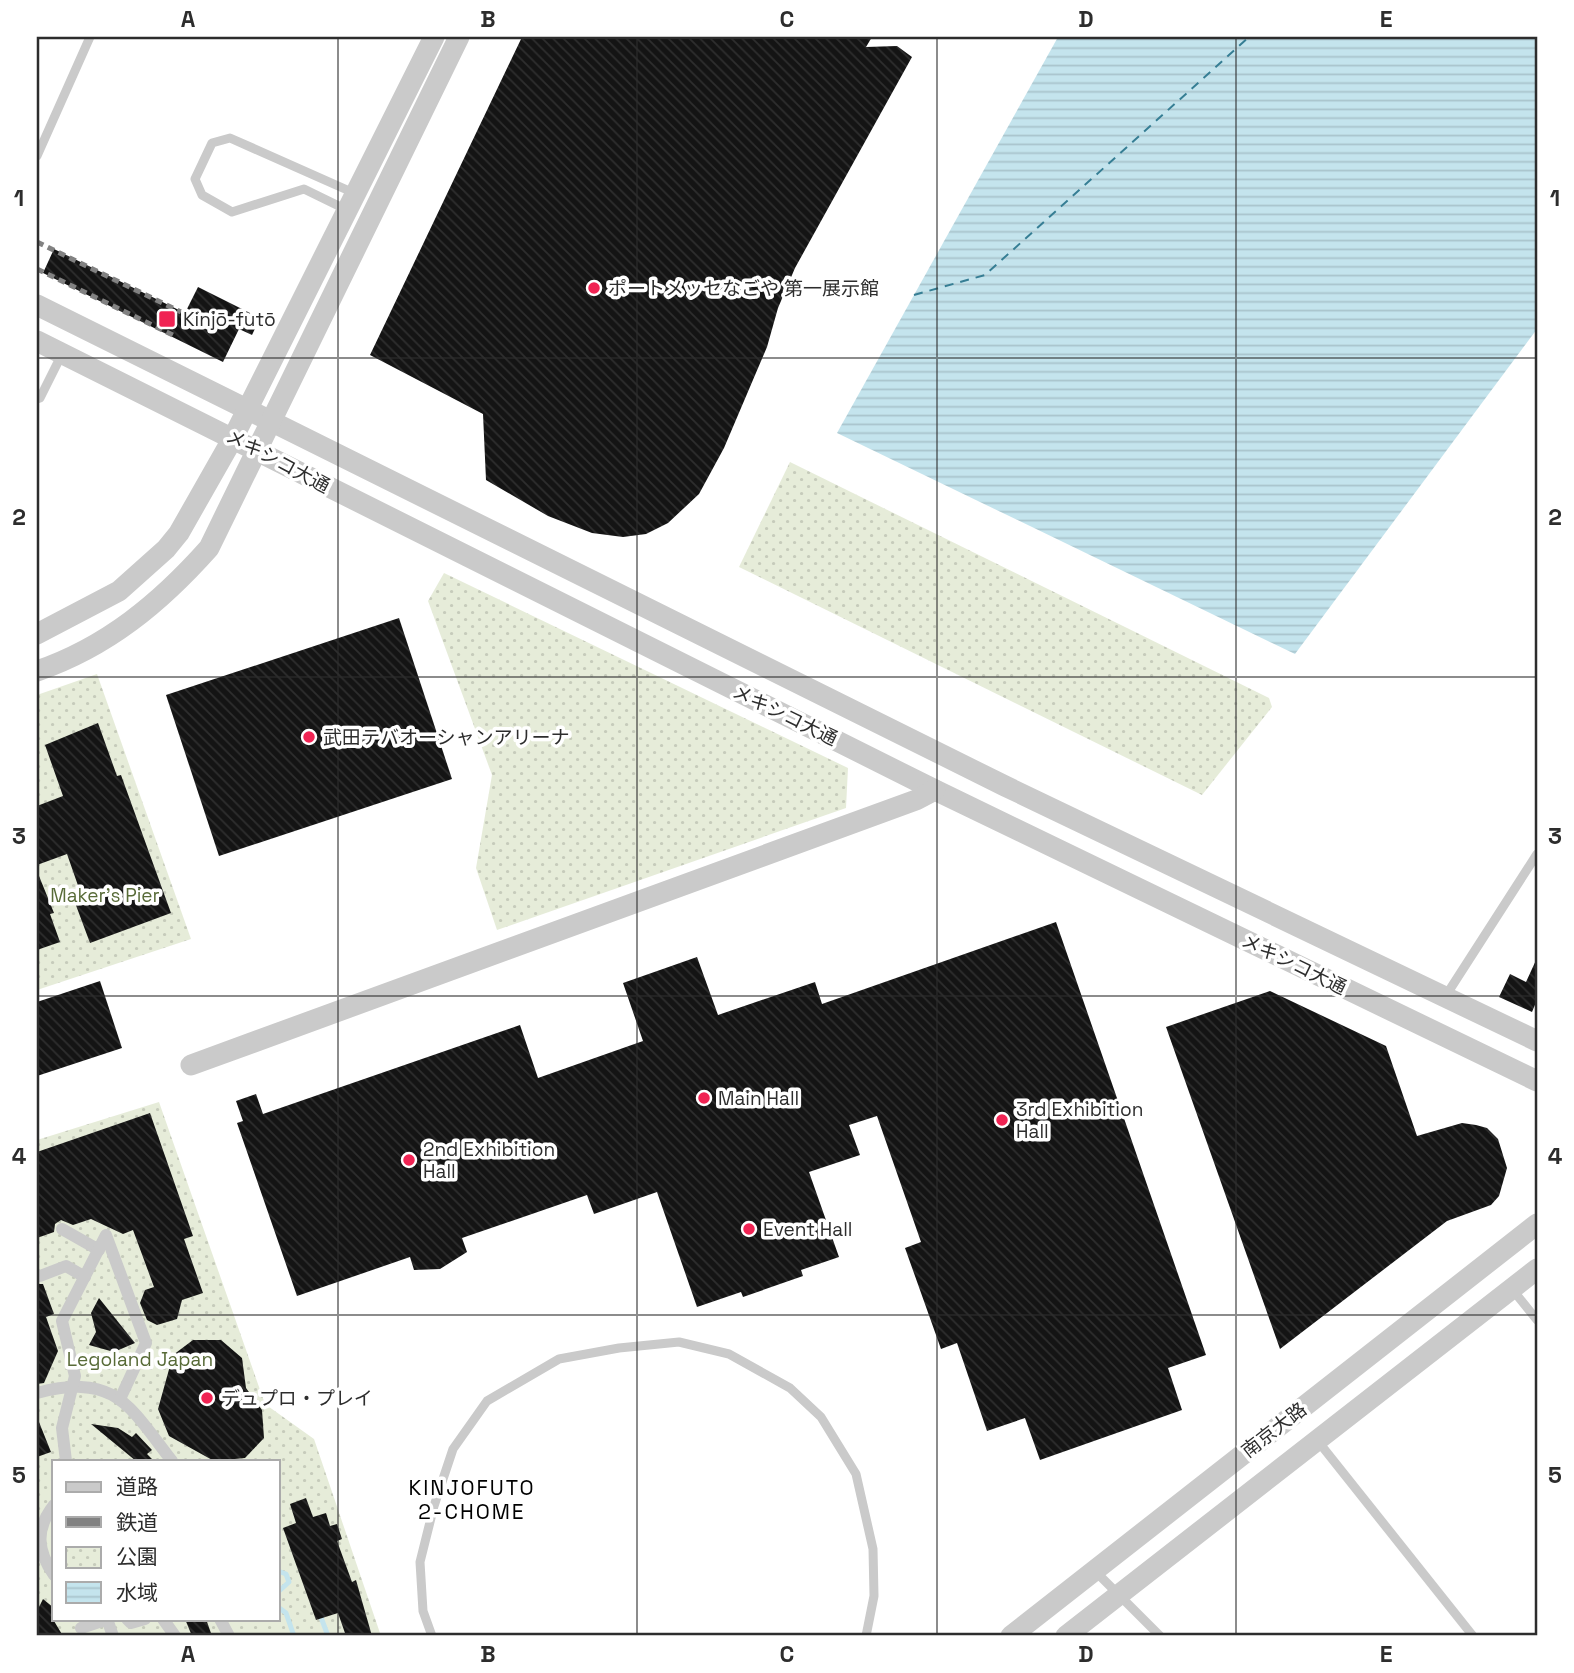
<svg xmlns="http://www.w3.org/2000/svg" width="1574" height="1673" viewBox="0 0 1574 1673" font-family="'Space Grotesk','Noto Sans JP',sans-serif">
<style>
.park{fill:url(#park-dots);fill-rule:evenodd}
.water{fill:url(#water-rules)}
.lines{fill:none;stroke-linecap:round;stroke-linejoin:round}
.stream{stroke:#c4e4ed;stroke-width:5}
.ferry{stroke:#367e94;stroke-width:2;stroke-dasharray:9 7;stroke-linecap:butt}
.building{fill:url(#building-back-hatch)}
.service{stroke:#cacaca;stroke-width:9}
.pedestrian{stroke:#cacaca;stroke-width:12}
.tertiary{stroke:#cacaca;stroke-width:21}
.rail{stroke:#828282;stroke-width:5;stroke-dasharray:7 5;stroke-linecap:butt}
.grid{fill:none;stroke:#2d2d2d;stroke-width:2;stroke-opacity:0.55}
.poi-dot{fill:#f02353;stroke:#fff;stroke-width:2.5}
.labels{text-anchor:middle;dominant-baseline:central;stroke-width:7;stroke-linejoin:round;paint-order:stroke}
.poi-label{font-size:19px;fill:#2d2d2d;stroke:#fff;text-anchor:start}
.street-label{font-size:19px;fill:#2d2d2d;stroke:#fff}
.park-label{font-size:19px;fill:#586b38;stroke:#fff}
.neighbourhood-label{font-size:21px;letter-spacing:2px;fill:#000;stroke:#fff}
.neatline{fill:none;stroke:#2d2d2d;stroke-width:2.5}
.grid-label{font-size:23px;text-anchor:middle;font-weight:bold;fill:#2d2d2d}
</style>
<defs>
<pattern id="park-dots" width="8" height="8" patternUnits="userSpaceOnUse" patternTransform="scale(1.75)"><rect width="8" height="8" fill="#e6ecd9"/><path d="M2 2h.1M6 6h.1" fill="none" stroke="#c6cbbb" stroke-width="1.8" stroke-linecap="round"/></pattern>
<pattern id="water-rules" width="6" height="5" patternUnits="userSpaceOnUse" patternTransform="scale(1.75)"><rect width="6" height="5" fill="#c4e4ed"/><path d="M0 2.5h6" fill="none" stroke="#a9c4cc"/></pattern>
<pattern id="building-back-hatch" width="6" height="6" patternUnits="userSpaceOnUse" patternTransform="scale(1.75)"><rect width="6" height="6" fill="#141414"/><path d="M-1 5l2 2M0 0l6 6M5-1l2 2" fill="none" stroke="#2e2e2e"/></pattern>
</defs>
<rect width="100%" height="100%" fill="#fff"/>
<!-- park -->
<g class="park">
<path d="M790,462L1269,698L1272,707L1202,795L739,567Z"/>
<path d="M444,573L848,768L846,808L497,930L476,868L492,775L428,601Z"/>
<path d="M97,674L191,939L37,990V695Z"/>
<path d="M159,1102L265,1404L314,1439L381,1636H37V1140ZM54,1461H278V1619H54Z"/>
</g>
<!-- water -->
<path class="water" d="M1058,37H1537V329L1295,654L837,433Z"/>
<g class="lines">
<!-- stream -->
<g class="stream">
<path d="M278,1571L286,1574L289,1582L278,1592"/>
<path d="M278,1607L286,1613L294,1636"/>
<path d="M319,1612L328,1636"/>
</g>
<!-- ferry -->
<path class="ferry" d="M914,295L985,275L1249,37"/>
</g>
<!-- building -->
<g class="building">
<path d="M522,37H872L866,47L897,46L912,57L795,268L778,308L767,347L724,448L699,494L668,523L646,534L623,537L592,533L548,516L486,480L483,414L370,355Z"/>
<path d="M54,249L185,313L198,287L260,318L252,335L239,329L223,362L43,273Z"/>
<path d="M399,618L452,779L219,856L166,695Z"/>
<path d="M98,723L117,776L121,775L171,913L90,943L74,900L82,897L67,854L37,865V806L63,796L45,745Z"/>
<path d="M37,871L54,913L50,914L60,942L37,950Z"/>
<path d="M1056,922L1206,1355L1168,1368L1182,1410L1040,1460L1025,1418L987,1431L957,1343L941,1349L905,1248L921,1242L877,1116L849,1125L860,1155L809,1172L839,1257L801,1270L803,1276L743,1297L741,1292L697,1307L657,1192L594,1214L587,1195L462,1238L467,1252L440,1269L414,1270L410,1257L297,1296L237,1123L243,1121L236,1101L256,1094L263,1114L520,1025L538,1078L643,1041L623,983L697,957L718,1015L815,982L822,1004Z"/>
<path d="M1537,958V1000L1532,1012L1499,997L1510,974L1526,982Z"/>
<path d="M100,981L122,1048L37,1076V1002Z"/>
<path d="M1270,991L1386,1046L1417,1136L1462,1123L1476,1125L1487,1128L1498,1139L1507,1168L1499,1196L1491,1205L1447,1221L1280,1349L1166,1027Z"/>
<path d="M150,1113L193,1236L184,1239L203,1293L182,1300L177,1319L157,1325L147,1320L140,1303L145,1290L154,1287L133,1230L123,1234L91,1219L73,1225L61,1220L55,1224L54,1232L37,1238V1152Z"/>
<path d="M37,1284H43L54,1314L46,1317L58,1351L44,1383L37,1384Z"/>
<path d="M99,1298L135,1343L114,1352L89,1345L96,1332L91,1313Z"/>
<path d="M193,1340H221L242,1358L246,1388L262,1410L264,1438L245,1458L214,1461L169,1436L158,1409L173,1355Z"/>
<path d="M37,1417L51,1452L37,1457Z"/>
<path d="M91,1424L118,1428L132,1437L136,1433L152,1450L147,1454L154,1461H136Z"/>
<path d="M306,1498L313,1517L326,1513L330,1526L337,1524L342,1539L337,1541L352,1582L356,1580L372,1636H346L338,1613L316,1620L283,1528L296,1523L290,1504Z"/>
<path d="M43,1599L54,1608L51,1616L63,1636H37V1611Z"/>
<path d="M185,1619H206L212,1636H192Z"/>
</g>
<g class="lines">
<!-- service -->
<g class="service">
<path d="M37,156L90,37"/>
<path d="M347,210L304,189L232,212L202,195L195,179L212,143L230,138L354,193"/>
<path d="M37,399L40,398L62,354"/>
<path d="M1445,997L1537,854"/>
<path d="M1512,1289L1537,1320"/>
<path d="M1317,1440L1473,1636"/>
<path d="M1095,1571L1160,1636"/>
<path d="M432,1636L423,1611L420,1562L434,1506L453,1449L487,1401L559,1359L619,1348L679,1342L729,1354L790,1388L821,1417L856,1474L873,1549L874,1596L866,1636"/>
</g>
<!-- pedestrian -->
<g class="pedestrian">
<path d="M62,1229L99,1250"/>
<path d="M40,1276L66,1266L85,1277"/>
<path d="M37,1393C116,1372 130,1407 172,1461"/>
<path d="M66,1461L62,1428L75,1376L62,1321L106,1235L146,1343L120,1399"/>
<path d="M54,1505C35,1529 37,1551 54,1575"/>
<path d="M107,1619L113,1636"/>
<path d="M127,1619L131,1623L145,1619"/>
<path d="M163,1619L175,1636"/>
<path d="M220,1619L229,1636"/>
<path d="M81,1628L108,1619"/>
</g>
<!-- tertiary -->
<g class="tertiary">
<path d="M37,305L1005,786L1537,1041"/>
<path d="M37,341L935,790L1537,1081"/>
<path d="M37,634L119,591L166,549L179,533L233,438L434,37"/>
<path d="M37,671C107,647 160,603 209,548L459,37"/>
<path d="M191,1065L916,800L935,790"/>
<path d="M1011,1636L1537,1224"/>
<path d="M1066,1636L1537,1269"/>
</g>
<!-- rail -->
<g class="rail">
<path d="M37,242L181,312"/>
<path d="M37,269L175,336"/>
</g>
</g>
<!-- grid -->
<path class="grid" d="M338,37V1636M637,37V1636M937,37V1636M1236,37V1636M37,358H1537M37,677H1537M37,996H1537M37,1315H1537"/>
<!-- markers -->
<g class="poi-dot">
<circle cx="594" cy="288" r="7"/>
<rect x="158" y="310" width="18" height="18" rx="3.5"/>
<circle cx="309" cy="737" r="7"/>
<circle cx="704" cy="1098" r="7"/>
<circle cx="1002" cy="1120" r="7"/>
<circle cx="409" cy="1160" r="7"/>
<circle cx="749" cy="1229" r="7"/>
<circle cx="207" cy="1398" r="7"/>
</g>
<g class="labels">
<!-- poi labels -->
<g class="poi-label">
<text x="608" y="288">ポートメッセなごや 第一展示館</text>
<text x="183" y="319">Kinjō-futō</text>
<text x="323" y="737">武田テバオーシャンアリーナ</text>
<text x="718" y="1098">Main Hall</text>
<text x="1016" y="1109">3rd Exhibition<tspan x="1016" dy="22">Hall</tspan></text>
<text x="423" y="1149">2nd Exhibition<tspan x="423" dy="22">Hall</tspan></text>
<text x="763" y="1229">Event Hall</text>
<text x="221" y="1398">デュプロ・プレイ</text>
</g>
<!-- street labels -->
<g class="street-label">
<text transform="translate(278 461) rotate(28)">メキシコ大通</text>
<text transform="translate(785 715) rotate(26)">メキシコ大通</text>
<text transform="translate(1294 964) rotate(26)">メキシコ大通</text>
<text transform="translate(1274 1430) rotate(-38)">南京大路</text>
</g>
<!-- park labels -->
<g class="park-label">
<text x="105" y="895">Maker’s Pier</text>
<text x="140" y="1359">Legoland Japan</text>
</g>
<!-- neighbourhood labels -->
<g class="neighbourhood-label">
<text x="472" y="1487">KINJOFUTO<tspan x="472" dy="24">2-CHOME</tspan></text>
</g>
</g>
<!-- border -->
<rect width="1574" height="1673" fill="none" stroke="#ffffff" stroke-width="77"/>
<!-- legend -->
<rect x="52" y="1460" width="228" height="161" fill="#ffffff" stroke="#ababab" stroke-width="2"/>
<rect x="66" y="1482" width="35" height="10" fill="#cacaca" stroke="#ababab" stroke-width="2"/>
<text x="116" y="1494" font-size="21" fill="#2d2d2d">道路</text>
<rect x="66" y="1517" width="35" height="10" fill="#828282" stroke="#ababab" stroke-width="2"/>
<text x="116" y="1530" font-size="21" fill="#2d2d2d">鉄道</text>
<rect x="66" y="1547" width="35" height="21" fill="url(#park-dots)" stroke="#ababab" stroke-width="2"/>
<text x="116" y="1564" font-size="21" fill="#2d2d2d">公園</text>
<rect x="66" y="1582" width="35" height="21" fill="url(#water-rules)" stroke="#ababab" stroke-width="2"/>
<text x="116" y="1600" font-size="21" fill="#2d2d2d">水域</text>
<rect x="38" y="38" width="1498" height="1596" class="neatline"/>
<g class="grid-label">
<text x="188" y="27">A</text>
<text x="488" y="27">B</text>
<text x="787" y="27">C</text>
<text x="1086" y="27">D</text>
<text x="1386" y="27">E</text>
<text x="19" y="206">1</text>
<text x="1555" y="206">1</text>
<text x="19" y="525">2</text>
<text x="1555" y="525">2</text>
<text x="19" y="844">3</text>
<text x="1555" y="844">3</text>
<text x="19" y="1164">4</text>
<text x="1555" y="1164">4</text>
<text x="19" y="1483">5</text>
<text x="1555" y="1483">5</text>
<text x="188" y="1662">A</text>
<text x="488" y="1662">B</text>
<text x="787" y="1662">C</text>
<text x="1086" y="1662">D</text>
<text x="1386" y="1662">E</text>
</g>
</svg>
